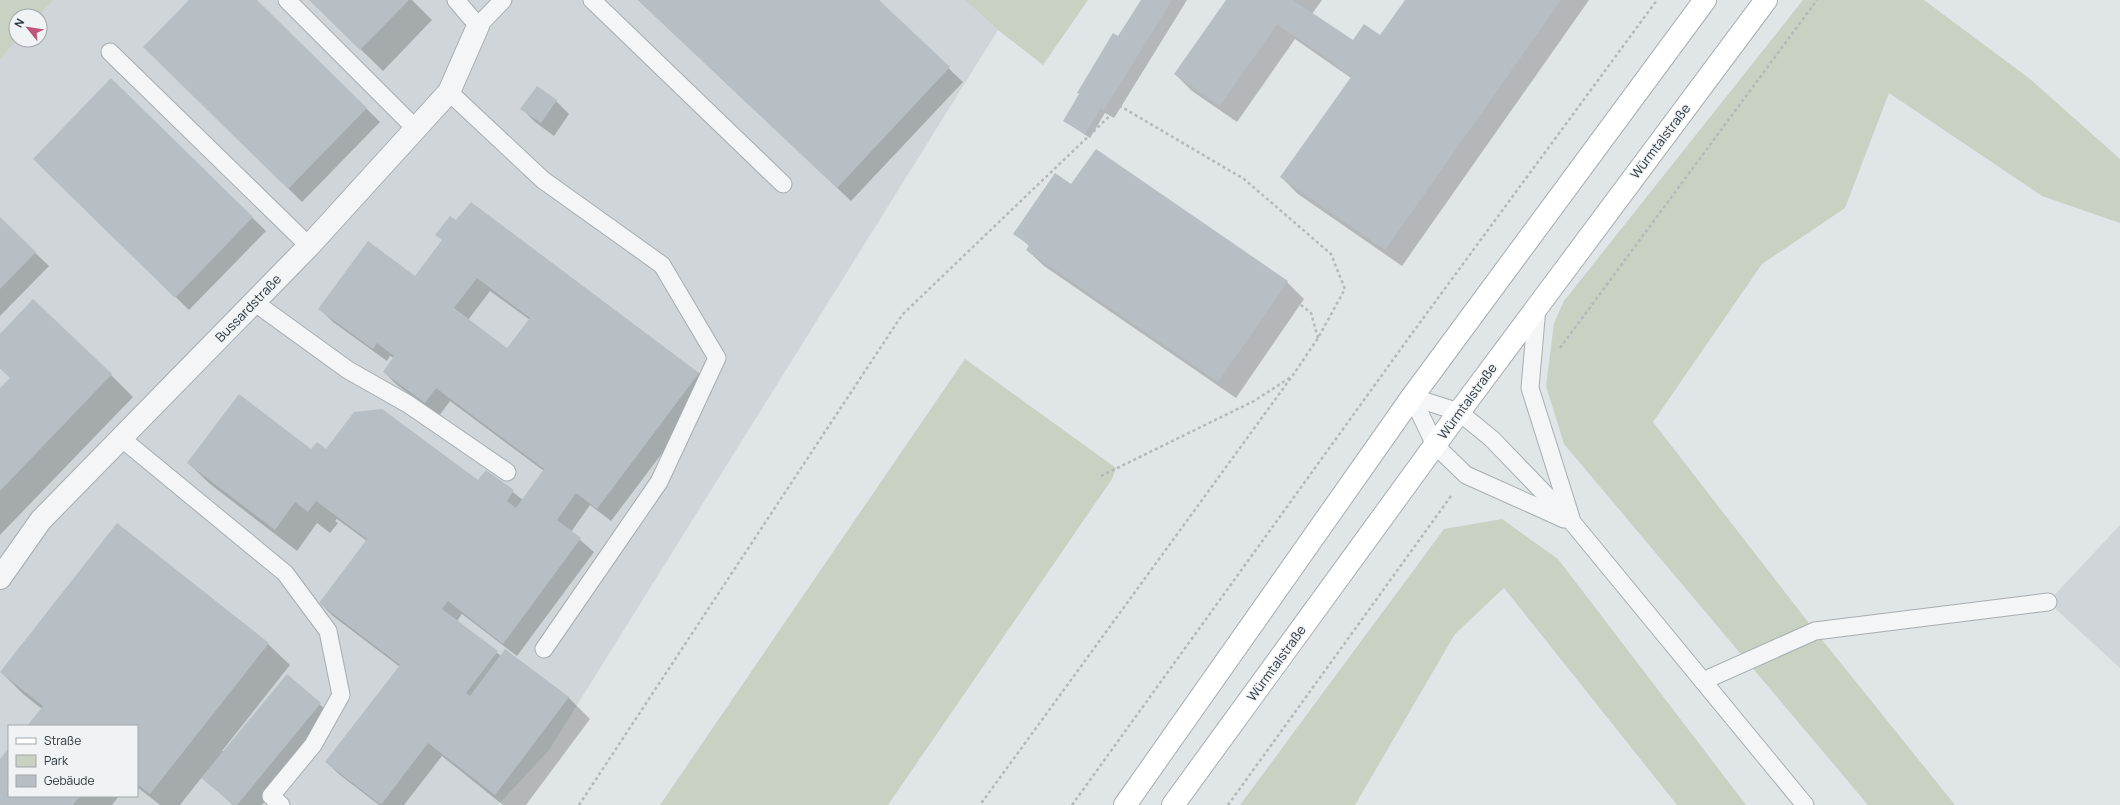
<svg xmlns="http://www.w3.org/2000/svg" width="2120" height="805" viewBox="0 0 2120 805" font-family="Manrope,sans-serif">
<style>
.built{fill:#cfd5d9;fill-rule:evenodd}
.green{fill:#c9d1c3}
.shadow{fill:#0003;fill-rule:evenodd}
.building{fill:#b8bfc4;fill-rule:evenodd}
.lines{fill:none;stroke-linecap:round;stroke-linejoin:round}
.service-casing{stroke:#a6adb1;stroke-width:19}
.minor-casing{stroke:#a6adb1;stroke-width:24}
.secondary-casing{stroke:#a6adb1;stroke-width:24}
.path{stroke:#b3b8bb;stroke-width:2.5;stroke-dasharray:3 3;stroke-linecap:butt}
.service{stroke:#f3f5f6;stroke-width:17}
.minor{stroke:#f3f5f6;stroke-width:22}
.secondary{stroke:#fff;stroke-width:22}
.labels{text-anchor:middle;dominant-baseline:central;stroke-width:3;stroke-linejoin:round;paint-order:stroke}
.street-label{font-size:13px;fill:#2b363d;stroke:#f0f3f5}
</style>
<rect width="100%" height="100%" fill="#e0e5e8"/>
<!-- built -->
<g class="built">
<path d="M53,0H965L998,30L549,750L498,805H0V59L17,40H40L39,16ZM9,726H137V796H9Z"/>
<path d="M2120,525V668L2048,602Z"/>
</g>
<!-- green -->
<g class="green">
<path d="M0,0H53L39,16H16L17,40L0,59Z"/>
<path d="M965,0H1088L1043,65L998,30Z"/>
<path d="M1803,0H1924L2030,79L2120,159V223L2042,196L1889,93L1845,208L1762,264L1653,422L1815,631L1955,805H1868L1564,444L1546,386L1554,323L1564,301Z"/>
<path d="M965,359L1116,468L1112,479L888,805H660Z"/>
<path d="M1502,519L1558,559L1746,805H1677L1504,588L1455,634L1355,805H1240L1444,529Z"/>
</g>
<!-- shadow -->
<g class="shadow">
<path d="M191,0H256L380,122L302,202L145,47Z"/>
<path d="M310,0H412L432,20L383,71Z"/>
<path d="M638,0H877L963,82L851,201Z"/>
<path d="M1143,0H1187L1114,118L1105,113L1090,138L1064,121Z"/>
<path d="M1227,0H1322L1312,14L1353,41L1380,37L1406,0H1589L1402,266L1298,194L1281,177L1351,78L1295,39L1237,122L1192,91L1175,74Z"/>
<path d="M111,80L266,231L189,310L34,159Z"/>
<path d="M556,101L569,114L554,136L535,122L522,109Z"/>
<path d="M1096,150L1287,282L1304,299L1236,398L1044,266L1027,250L1029,246L1015,233L1071,186Z"/>
<path d="M0,219L49,266L0,316Z"/>
<path d="M437,235L699,373L712,387L611,521L590,505L571,532L594,552L517,656L462,614L457,621L501,656L568,697L590,719L526,805H503L442,756L404,805H379L340,775L326,762L400,667L333,616L320,603L367,541L337,519L335,521L338,523L330,533L317,523L297,551L210,484L188,463L326,450L478,481L486,471L523,500L544,471L450,401L439,416L397,385L384,372L394,358L390,356L387,361L333,322L320,309L416,278L443,241ZM490,291L530,320L507,350L468,320Z"/>
<path d="M0,335L111,375L133,397L0,535V390L11,378L0,368Z"/>
<path d="M268,644L290,665L222,751L224,752L287,676L334,717L262,805H233L202,777L180,805H160L137,787V726H28L42,709L23,694L1,672Z"/>
<path d="M9,750V796H119L112,805H0V761Z"/>
</g>
<!-- building -->
<g class="building">
<path d="M189,0H257L367,108L288,189L143,47Z"/>
<path d="M309,0H409L360,50Z"/>
<path d="M638,0H879L950,67L837,188Z"/>
<path d="M1141,0H1172L1104,110L1101,108L1085,134L1063,121L1079,94L1077,93L1113,33L1118,36Z"/>
<path d="M1226,0H1293L1353,40L1364,24L1380,35L1405,0H1561L1385,250L1280,177L1351,77L1335,65L1336,64L1277,24L1220,106L1174,74Z"/>
<path d="M111,78L253,217L175,298L33,159Z"/>
<path d="M537,86L557,100L541,123L520,109Z"/>
<path d="M1096,149L1288,281L1218,382L1026,250L1029,245L1013,234L1055,173L1071,184Z"/>
<path d="M471,202L699,373L597,509L576,493L557,520L581,538L503,644L448,601L442,609L498,651L466,693L470,696L505,649L569,697L495,795L428,743L381,805L325,762L400,665L319,603L367,539L316,501L308,512L295,502L275,530L187,463L239,394L311,449L317,442L326,449L354,412L382,409L478,480L486,470L514,490L507,501L516,508L544,469L436,388L425,403L383,372L394,356L377,343L373,349L318,309L368,241L415,276L442,240L435,235L450,216L456,220ZM477,278L530,318L507,348L454,308Z"/>
<path d="M0,217L36,252L0,289Z"/>
<path d="M33,299L112,374L0,491V388L10,378L0,368V334Z"/>
<path d="M117,523L269,643L150,794L137,784V726H27L43,706L0,672Z"/>
<path d="M287,674L321,703L237,805H234L201,778Z"/>
<path d="M9,748V796H80L73,805H0V759Z"/>
</g>
<g class="lines">
<!-- service casing -->
<g class="service-casing">
<g id="service">
<path d="M287,0L416,129"/>
<path d="M456,0L478,26L503,0"/>
<path d="M592,0L783,184"/>
<path d="M110,52L309,246"/>
<path d="M449,92L543,180L662,265L717,358L659,482L544,649"/>
<path d="M254,302L348,370L408,404L507,472"/>
<path d="M1537,307L1530,388L1571,518"/>
<path d="M1412,397L1459,412L1492,439L1572,522L1805,805"/>
<path d="M1412,397L1435,445L1466,475L1564,519"/>
<path d="M121,438L285,573L328,631L341,695L313,745L271,796L281,805"/>
<path d="M1703,681L1815,631L2048,602"/>
</g>
</g>
<!-- minor casing -->
<g class="minor-casing">
<path id="minor" d="M0,578L41,520L309,246L449,92L478,26"/>
</g>
<!-- secondary casing -->
<g class="secondary-casing">
<g id="secondary">
<path d="M1125,805L1412,397L1705,0"/>
<path d="M1173,805L1459,412L1766,0"/>
</g>
</g>
<!-- path -->
<g class="path">
<path d="M1120,106L1185,0"/>
<path d="M1282,290L1311,313L1318,338"/>
<path d="M1560,348L1817,0"/>
<path d="M1101,476L1254,401L1291,377"/>
<path d="M579,805L902,315L1120,106L1244,179L1331,254L1345,289L1318,338L1293,375L980,805"/>
<path d="M1072,805L1413,332L1657,0"/>
<path d="M1228,805L1451,496"/>
</g>
<!-- service -->
<use href="#service" class="service"/>
<!-- minor -->
<use href="#minor" class="minor"/>
<!-- secondary -->
<use href="#secondary" class="secondary"/>
</g>
<g class="labels">
<!-- street labels -->
<g class="street-label">
<text transform="translate(1660 141) rotate(-53)">Würmtalstraße</text>
<text transform="translate(248 308) rotate(-46)">Bussardstraße</text>
<text transform="translate(1467 401) rotate(-54)">Würmtalstraße</text>
<text transform="translate(1276 663) rotate(-54)">Würmtalstraße</text>
</g>
</g>
<!-- legend -->
<rect x="8" y="725" width="130" height="72" fill="#f0f3f5" stroke="#a1a7ab"/>
<rect x="16" y="738" width="20" height="6" fill="#ffffff" stroke="#a1a7ab"/>
<text x="44" y="745" font-size="12" fill="#2b363d">Straße</text>
<rect x="16" y="755" width="20" height="12" fill="#c9d1c3" stroke="#a1a7ab"/>
<text x="44" y="765" font-size="12" fill="#2b363d">Park</text>
<rect x="16" y="775" width="20" height="12" fill="#b8bfc4" stroke="#a1a7ab"/>
<text x="44" y="785" font-size="12" fill="#2b363d">Gebäude</text>
<!-- north arrow -->
<g transform="translate(28 28) rotate(300)"><circle r="19" fill="#f0f3f5" stroke="#a1a7ab"/>
<path d="M0-3L7 15L0 10L-7 15Z" fill="#bf537c"/>
<text y="-6" font-size="11" font-weight="bold" text-anchor="middle" fill="#2b363d">N</text>
</g>
</svg>
